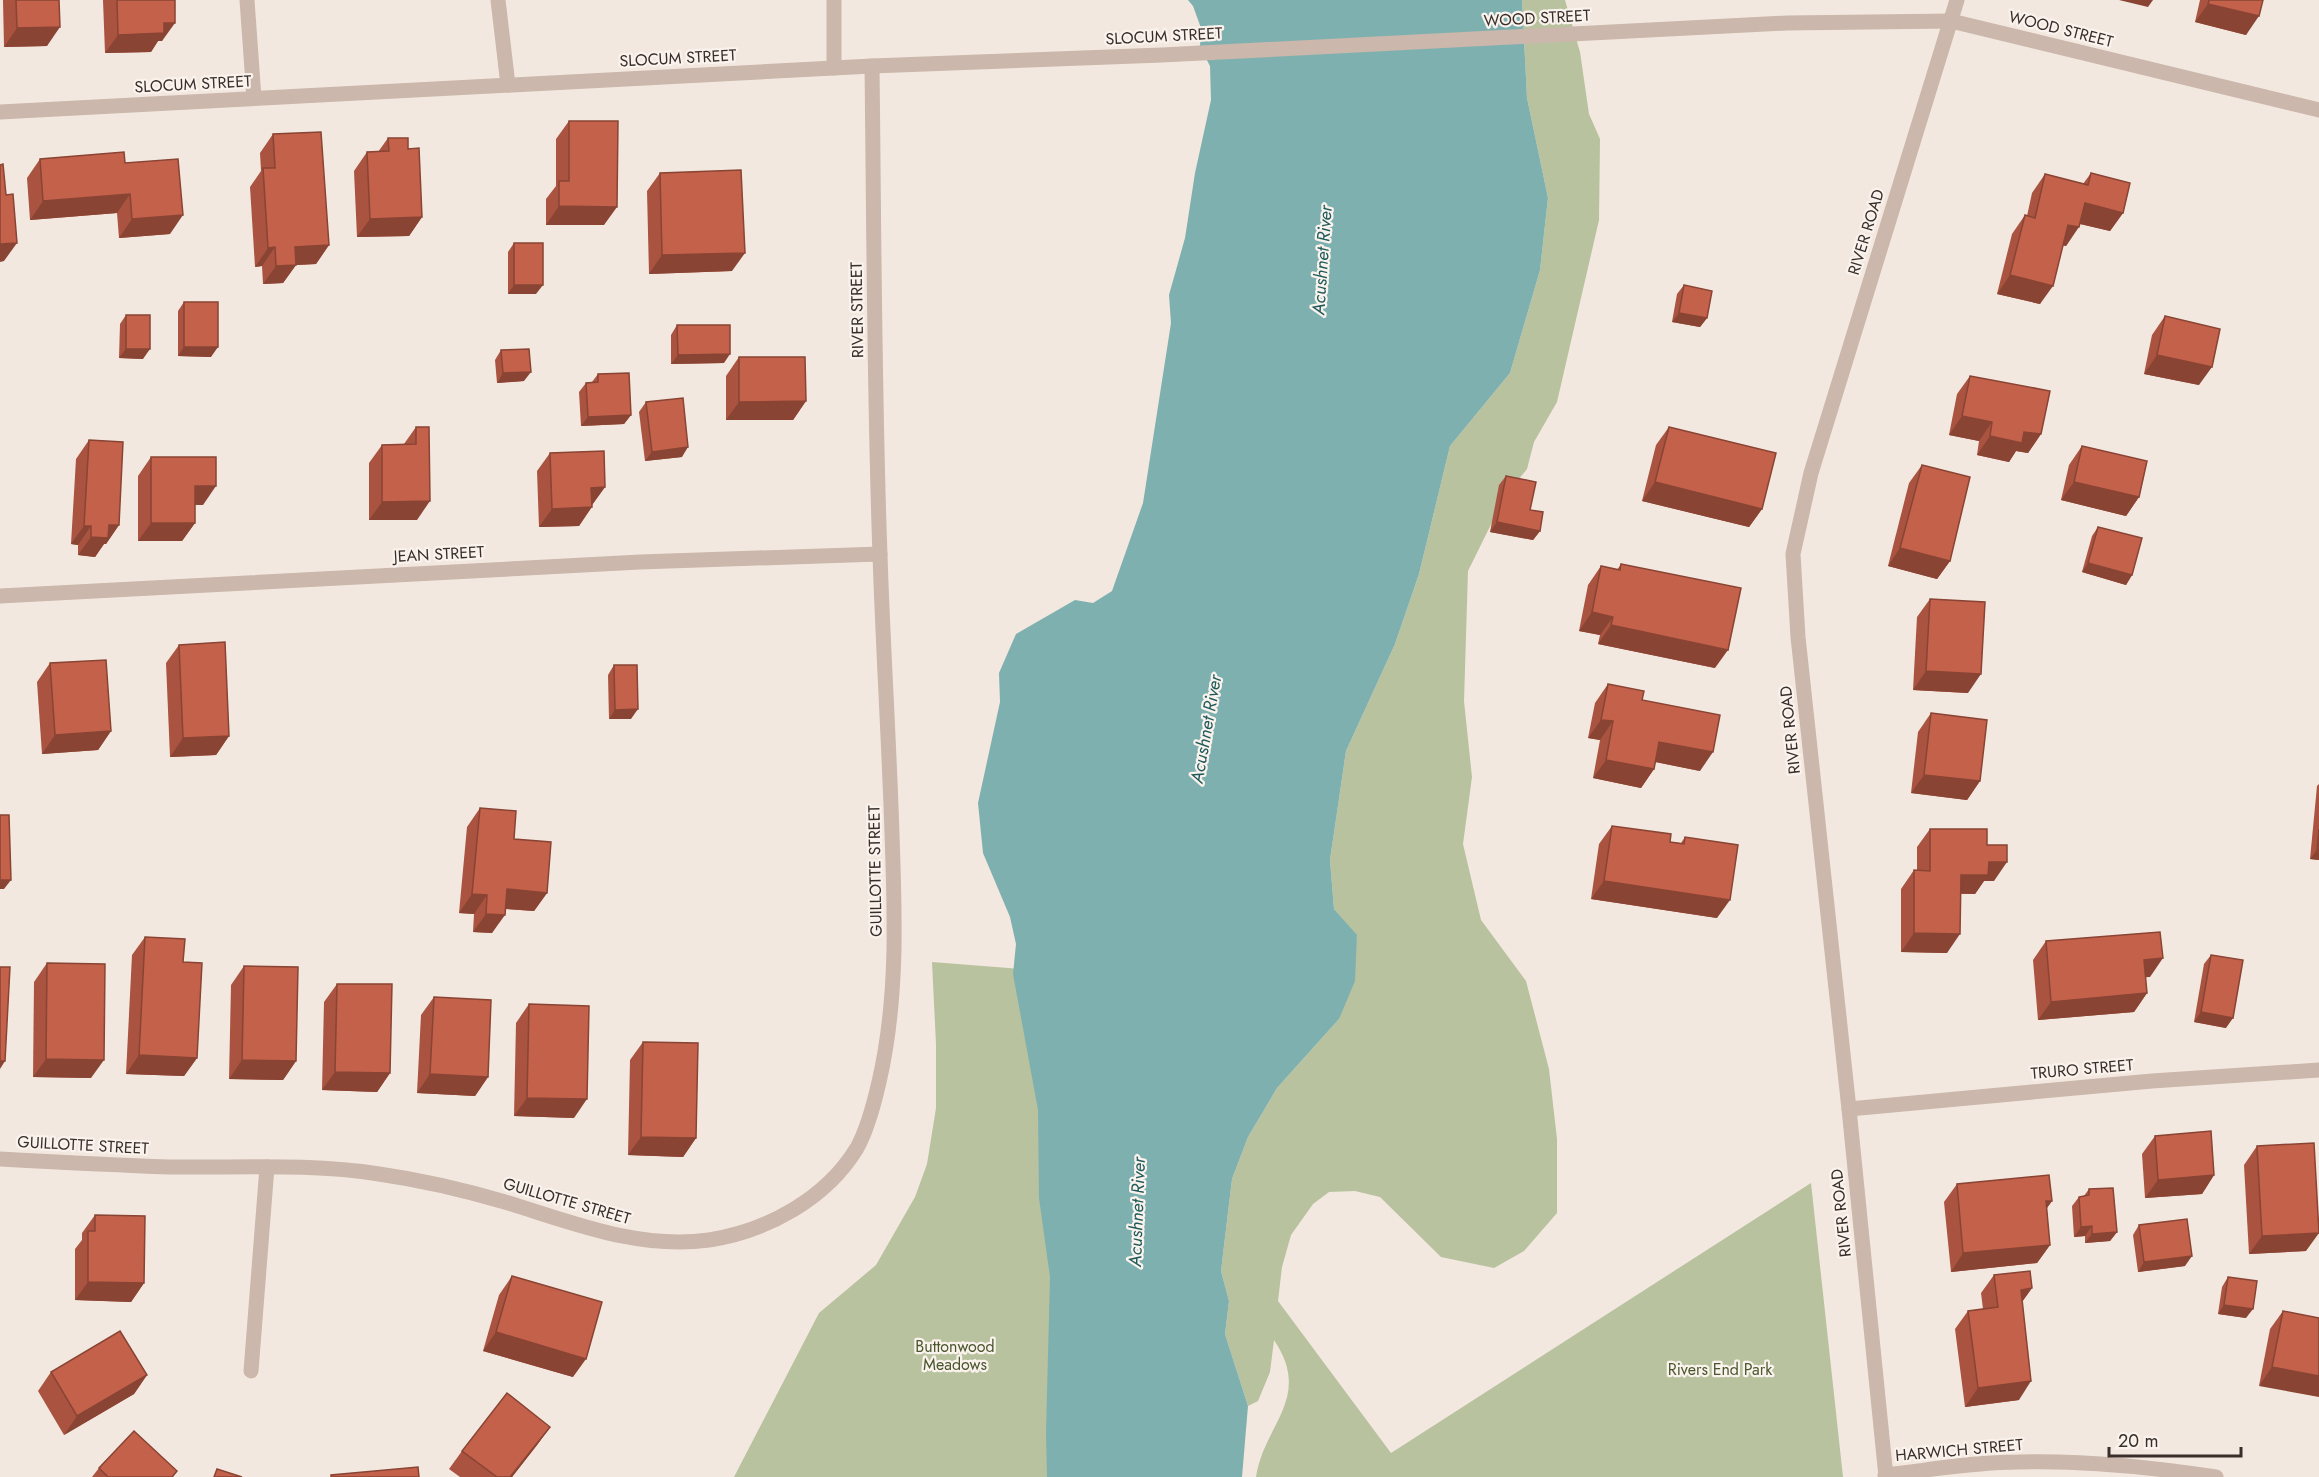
<svg xmlns="http://www.w3.org/2000/svg" width="2319" height="1477" viewBox="0 0 2319 1477" font-family="Jost,sans-serif">
<style>
.green{fill:#b8c29f}
.water{fill:#7eb0af}
.lines{fill:none;stroke-linecap:round;stroke-linejoin:round}
.minor{stroke:#cbb7ab;stroke-width:15}
.wall{fill:#a95340}
.shaded-wall{fill:#894434}
.building{fill:#c4614b;stroke:#894434;stroke-width:1.5}
.labels{text-anchor:middle;dominant-baseline:central;stroke-width:4.5;stroke-linejoin:round;paint-order:stroke}
.street-label{font-size:16px;fill:#392e2a;stroke:#faf2ec}
.park-label{font-size:16px;fill:#4a572e;stroke:#faf2ec}
.water-label{font-size:18px;font-style:italic;fill:#1f5a5a;stroke:#faf2ec}
</style>
<rect width="100%" height="100%" fill="#f3e8df"/>
<!-- green -->
<g class="green">
<path d="M1522,0H1565L1580,52L1589,114L1600,139L1599,220L1557,402L1534,442L1527,469L1505,496L1468,571L1464,701L1472,777L1463,844L1481,920L1526,981L1549,1069L1557,1139V1213L1524,1251L1494,1268L1441,1257L1380,1197L1355,1191L1329,1192L1313,1204L1291,1235L1282,1267L1278,1301L1391,1453L1811,1183L1843,1477H1256C1264,1424 1313,1398 1274,1340L1270,1372L1258,1401L1248,1406L1225,1334L1229,1301L1221,1271L1232,1179L1248,1137L1277,1088L1339,1019L1357,936L1334,909L1330,860L1346,751L1395,644L1419,574L1450,446L1510,373L1540,270L1548,198L1527,98Z"/>
<path d="M932,962L1072,973L1073,1477H734L819,1313L876,1265L915,1197L927,1164L936,1108V1044Z"/>
</g>
<!-- water -->
<path class="water" d="M1188,0H1522L1527,98L1548,198L1540,270L1510,373L1450,446L1419,574L1395,644L1346,751L1330,860L1334,909L1357,935L1355,981L1339,1019L1277,1088L1248,1137L1232,1179L1221,1271L1229,1301L1225,1334L1248,1406L1242,1477H1047L1046,1432L1050,1277L1039,1198L1038,1110L1013,974L1016,944L1010,917L983,853L978,803L1000,702L999,673L1016,634L1075,600L1093,603L1112,591L1143,503L1171,323L1169,295L1185,238L1195,173L1211,100L1210,66L1200,47L1201,28L1193,6Z"/>
<g class="lines">
<!-- minor -->
<g class="minor">
<path d="M247,0L254,98"/>
<path d="M498,0L508,85"/>
<path d="M834,0V68"/>
<path d="M0,112L872,66L1162,55L1787,23L1951,21L2319,110"/>
<path d="M0,596L640,562L880,554"/>
<path d="M1849,1109L2152,1081L2319,1070"/>
<path d="M0,1159C56,1162 113,1165 169,1167C239,1168 310,1163 379,1174C421,1180 464,1190 505,1202C571,1222 638,1250 709,1240C767,1231 826,1199 857,1148C868,1128 874,1104 879,1082C898,1000 895,917 892,834C889,740 883,648 880,555C874,392 874,229 872,66"/>
<path d="M251,1371L267,1167"/>
<path d="M1885,1475C1930,1470 1974,1462 2018,1462C2085,1460 2151,1467 2216,1477"/>
<path d="M1886,1477L1849,1109L1798,637L1793,554L1811,473L1957,0"/>
</g>
</g>
<!-- wall -->
<g class="wall">
<path d="M3,0H59L47,46L4,47Z"/>
<path d="M103,0H175L162,41H158L151,52L105,53Z"/>
<path d="M2200,0H2263L2246,35L2195,22Z"/>
<path d="M569,121L604,225H546V199L556,186V139Z"/>
<path d="M273,134L329,245L316,264L296,265L283,283L263,284L262,266L255,267L250,187L261,171L260,153Z"/>
<path d="M388,138L408,149L422,217L409,236L357,237L354,171L367,152H378Z"/>
<path d="M40,159L125,163L170,234L119,238L117,213L30,220L27,178Z"/>
<path d="M660,173L732,271L649,274L647,191Z"/>
<path d="M2091,173L2123,213L2110,231L2080,224L2066,246L2063,245L2040,304L1997,294L2012,234L2025,215L2027,216L2032,193L2045,174L2083,184Z"/>
<path d="M514,243L536,294H508V252Z"/>
<path d="M1684,285L1707,318L1700,327L1672,322L1677,294Z"/>
<path d="M184,302L211,357L178,356V311Z"/>
<path d="M126,315L143,359L119,358L120,324Z"/>
<path d="M2165,316L2199,385L2144,374L2152,335Z"/>
<path d="M677,325L724,363L671,364V335Z"/>
<path d="M501,350L524,381L497,383L495,360Z"/>
<path d="M739,357L806,401L793,420H726V376Z"/>
<path d="M598,374L631,415L624,424L581,426L579,392L586,383L592,382Z"/>
<path d="M1970,376L2041,434L2028,453L2016,451L2009,462L1977,455L1979,441L1949,435L1957,394Z"/>
<path d="M646,402L682,457L645,461L639,412Z"/>
<path d="M416,427L417,520H369V463L382,445L404,444Z"/>
<path d="M1669,427L1762,509L1749,527L1642,501L1656,445Z"/>
<path d="M89,440L119,525L106,544H104L95,557L78,555V545L71,544L76,459Z"/>
<path d="M2082,446L2139,497L2126,516L2061,500L2069,465Z"/>
<path d="M550,453L605,487L592,505L579,526L539,527L537,471Z"/>
<path d="M151,457L203,505H195V523L182,541H138V476Z"/>
<path d="M1922,465L1950,561L1937,579L1888,566L1909,483Z"/>
<path d="M1506,476L1530,510L1540,531L1533,540L1490,532L1499,485Z"/>
<path d="M2098,527L2132,575L2126,585L2082,572L2092,536Z"/>
<path d="M1621,564L1715,668L1598,644L1600,635L1579,631L1588,585L1601,566L1617,570Z"/>
<path d="M1930,599L1968,693L1913,690L1917,617Z"/>
<path d="M179,645L229,736L216,755L170,757L166,663Z"/>
<path d="M50,663L111,731L98,750L42,754L37,682Z"/>
<path d="M614,665L631,719H609L608,675Z"/>
<path d="M1608,684L1642,700L1700,771L1655,762L1654,769L1641,788L1593,778L1600,740L1588,738L1595,703Z"/>
<path d="M1931,713L1980,781L1967,800L1911,793L1918,732Z"/>
<path d="M2319,784V860L2310,859L2317,786Z"/>
<path d="M480,808L514,839L547,893L534,911L506,909L492,933L473,932L474,914L459,913L467,827Z"/>
<path d="M1612,826L1670,842L1681,843L1685,837L1717,918L1591,899L1599,844Z"/>
<path d="M1930,829L1987,845L1994,881H1984L1975,894H1960L1947,953L1901,952V889L1914,870H1917V847Z"/>
<path d="M145,937L183,962L197,1058L184,1076L126,1074L132,955Z"/>
<path d="M2046,941L2150,977H2145L2147,993L2134,1012L2038,1020L2033,960Z"/>
<path d="M2211,955L2226,1028L2194,1022L2204,964Z"/>
<path d="M47,963L91,1078L33,1077L34,982Z"/>
<path d="M244,966L296,1061L283,1080L229,1079L231,985Z"/>
<path d="M337,984L390,1073L377,1092L322,1090L324,1002Z"/>
<path d="M434,997L488,1077L475,1096L417,1093L421,1015Z"/>
<path d="M529,1004L574,1118L514,1116L516,1023Z"/>
<path d="M643,1042L696,1138L683,1157L628,1155L630,1060Z"/>
<path d="M2155,1136L2214,1175L2202,1194L2145,1198L2142,1154Z"/>
<path d="M2257,1146L2306,1251L2249,1254L2244,1165Z"/>
<path d="M1957,1184L2052,1201L2046,1209L2050,1245L2037,1263L1951,1272L1944,1202Z"/>
<path d="M2089,1189L2117,1232L2110,1241L2085,1243V1236L2074,1237L2072,1206L2079,1197L2084,1196Z"/>
<path d="M95,1215L144,1283L131,1302L75,1300V1249L82,1240V1233Z"/>
<path d="M2139,1225L2185,1266L2138,1272L2133,1235Z"/>
<path d="M1994,1275L2032,1288L2022,1302L2019,1400L1965,1407L1955,1329L1968,1311L1983,1309L1981,1293Z"/>
<path d="M512,1276L573,1377L483,1351L499,1295Z"/>
<path d="M2228,1277L2246,1318L2218,1314L2222,1287Z"/>
<path d="M2283,1311L2319,1318L2259,1386L2270,1329Z"/>
<path d="M51,1372L147,1375L134,1394L64,1435L38,1391Z"/>
<path d="M550,1427L537,1445L512,1477H460L449,1469L462,1451Z"/>
<path d="M99,1468L177,1471L173,1477H92Z"/>
</g>
<!-- shaded-wall -->
<g class="shaded-wall">
<path d="M2119,0H2153L2148,7Z"/>
<path d="M2208,4L2259,16L2246,35L2195,22Z"/>
<path d="M164,23H175L162,41H158L151,52L105,53L118,35Z"/>
<path d="M60,27L47,46L4,47L17,28Z"/>
<path d="M130,194L117,213L30,220L43,201Z"/>
<path d="M2085,203L2123,213L2110,231L2072,222Z"/>
<path d="M559,206L617,207L604,225H546Z"/>
<path d="M183,215L170,234L119,238L132,219Z"/>
<path d="M422,217L409,236L357,237L370,219Z"/>
<path d="M2068,225L2079,227L2066,246L2055,244Z"/>
<path d="M17,243L4,261L0,262V244Z"/>
<path d="M329,245L316,264L296,265L283,283L263,284L276,266L295,247Z"/>
<path d="M275,247L262,266L255,267L268,248Z"/>
<path d="M745,253L732,271L649,274L662,255Z"/>
<path d="M2010,275L2053,286L2040,304L1997,294Z"/>
<path d="M514,285H543L536,294H508Z"/>
<path d="M1679,313L1707,318L1700,327L1672,322Z"/>
<path d="M184,347H218L211,357L178,356Z"/>
<path d="M126,349H150L143,359L119,358Z"/>
<path d="M730,354L724,363L671,364L678,355Z"/>
<path d="M2157,355L2212,367L2199,385L2144,374Z"/>
<path d="M531,372L524,381L497,383L503,373Z"/>
<path d="M806,401L793,420H726L739,402Z"/>
<path d="M631,415L624,424L581,426L588,417Z"/>
<path d="M1962,416L1992,422L1979,441L1949,435Z"/>
<path d="M2024,432L2041,434L2028,453L2016,451L2009,462L1977,455L1990,436Z"/>
<path d="M688,447L682,457L645,461L652,452Z"/>
<path d="M1655,482L1762,509L1749,527L1642,501Z"/>
<path d="M2074,482L2139,497L2126,516L2061,500Z"/>
<path d="M195,486H216L203,505L182,504Z"/>
<path d="M605,487L592,505L578,506L591,488Z"/>
<path d="M430,501L417,520H369L382,502Z"/>
<path d="M592,507L579,526L539,527L552,509Z"/>
<path d="M1497,522L1540,531L1533,540L1490,532Z"/>
<path d="M151,523H195L182,541H138Z"/>
<path d="M109,525H119L106,544H104L95,557L78,555L91,537Z"/>
<path d="M84,526H91L78,545L71,544Z"/>
<path d="M1900,548L1950,561L1937,579L1888,566Z"/>
<path d="M2088,563L2132,575L2126,585L2082,572Z"/>
<path d="M1592,612L1613,617L1600,635L1579,631Z"/>
<path d="M1611,625L1728,650L1715,668L1598,644Z"/>
<path d="M1926,671L1981,674L1968,693L1913,690Z"/>
<path d="M638,709L631,719H609L615,710Z"/>
<path d="M1601,720L1613,721L1600,740L1588,738Z"/>
<path d="M111,731L98,750L42,754L55,735Z"/>
<path d="M229,736L216,755L170,757L183,738Z"/>
<path d="M1659,742L1713,752L1700,771L1646,760Z"/>
<path d="M1606,760L1654,769L1641,788L1593,778Z"/>
<path d="M1924,775L1980,781L1967,800L1911,793Z"/>
<path d="M2317,850H2319V860L2310,859Z"/>
<path d="M1989,862H2007L1994,881H1984L1975,894L1948,893L1961,875Z"/>
<path d="M0,880H11L4,889H0Z"/>
<path d="M1604,881L1730,900L1717,918L1591,899Z"/>
<path d="M507,889L547,893L534,911L494,908Z"/>
<path d="M472,894L487,895L474,914L459,913Z"/>
<path d="M486,914L505,915L492,933L473,932Z"/>
<path d="M1914,933L1960,934L1947,953L1901,952Z"/>
<path d="M2163,958L2150,977L2131,978L2144,960Z"/>
<path d="M2147,993L2134,1012L2038,1020L2051,1002Z"/>
<path d="M2201,1012L2233,1018L2226,1028L2194,1022Z"/>
<path d="M139,1055L197,1058L184,1076L126,1074Z"/>
<path d="M46,1059L104,1060L91,1078L33,1077Z"/>
<path d="M242,1060L296,1061L283,1080L229,1079Z"/>
<path d="M0,1061H5L0,1069Z"/>
<path d="M335,1072L390,1073L377,1092L322,1090Z"/>
<path d="M430,1074L488,1077L475,1096L417,1093Z"/>
<path d="M527,1098L587,1099L574,1118L514,1116Z"/>
<path d="M641,1137L696,1138L683,1157L628,1155Z"/>
<path d="M2214,1175L2202,1194L2145,1198L2158,1180Z"/>
<path d="M2046,1201H2052L2039,1219Z"/>
<path d="M2092,1226L2085,1236L2074,1237L2081,1227Z"/>
<path d="M2117,1232L2110,1241L2085,1243L2092,1234Z"/>
<path d="M2319,1233L2306,1251L2249,1254L2262,1236Z"/>
<path d="M2050,1245L2037,1263L1951,1272L1963,1253Z"/>
<path d="M2192,1256L2185,1266L2138,1272L2144,1262Z"/>
<path d="M88,1282L144,1283L131,1302L75,1300Z"/>
<path d="M2032,1288L2019,1306L2021,1290Z"/>
<path d="M2224,1305L2253,1309L2246,1318L2218,1314Z"/>
<path d="M496,1332L586,1359L573,1377L483,1351Z"/>
<path d="M2272,1367L2319,1376V1397L2259,1386Z"/>
<path d="M147,1375L134,1394L64,1435L77,1416Z"/>
<path d="M2031,1381L2019,1400L1965,1407L1978,1388Z"/>
<path d="M550,1427L537,1445L512,1477H510Z"/>
</g>
<!-- building -->
<g class="building">
<path d="M16,0H59L60,27L17,28Z"/>
<path d="M117,0H175V23H164V33L118,35Z"/>
<path d="M2209,0H2263L2259,16L2208,4Z"/>
<path d="M569,121H618L617,207L559,206V181H569Z"/>
<path d="M321,132L329,245L295,247L296,265L276,266L275,247L268,248L263,168H275L273,134Z"/>
<path d="M388,138H408V149L419,148L422,217L370,219L367,152L389,151Z"/>
<path d="M124,152L125,163L178,159L183,215L132,219L130,194L43,201L40,159Z"/>
<path d="M3,164L6,195L13,194L17,243L0,244V165Z"/>
<path d="M741,170L745,253L662,255L660,173Z"/>
<path d="M2091,173L2130,183L2123,213L2085,203L2079,227L2068,225L2053,286L2010,275L2025,215L2035,218L2045,174L2088,185Z"/>
<rect x="514" y="243" width="29" height="42"/>
<path d="M1684,285L1712,291L1707,318L1679,313Z"/>
<rect x="184" y="302" width="34" height="45"/>
<rect x="126" y="315" width="24" height="34"/>
<path d="M2165,316L2220,329L2212,367L2157,355Z"/>
<path d="M677,325H730V354L678,355Z"/>
<path d="M529,349L531,372L503,373L501,350Z"/>
<path d="M739,357H805L806,401L739,402Z"/>
<path d="M629,373L631,415L588,417L586,383L598,382V374Z"/>
<path d="M1970,376L2050,391L2041,434L2024,432L2022,443L1990,436L1992,422L1962,416Z"/>
<path d="M683,398L688,447L652,452L646,402Z"/>
<path d="M416,427H429L430,501L382,502V445L416,444Z"/>
<path d="M1669,427L1776,453L1762,509L1655,482Z"/>
<path d="M89,440L123,442L119,525H109L108,538L91,537V526H84Z"/>
<path d="M2082,446L2147,461L2139,497L2074,482Z"/>
<path d="M604,451L605,487L591,488L592,507L552,509L550,453Z"/>
<path d="M151,457H216V486H195V523H151Z"/>
<path d="M1922,465L1970,477L1950,561L1900,548Z"/>
<path d="M1506,476L1536,482L1530,510L1543,512L1540,531L1497,522Z"/>
<path d="M2098,527L2142,538L2132,575L2088,563Z"/>
<path d="M1621,564L1741,588L1728,650L1611,625L1613,617L1592,612L1601,566L1620,570Z"/>
<path d="M1930,599L1985,602L1981,674L1926,671Z"/>
<path d="M225,642L229,736L183,738L179,645Z"/>
<path d="M106,660L111,731L55,735L50,663Z"/>
<path d="M614,665H637L638,709L615,710Z"/>
<path d="M1608,684L1644,691L1642,700L1720,715L1713,752L1659,742L1654,769L1606,760L1613,721L1601,720Z"/>
<path d="M1931,713L1987,720L1980,781L1924,775Z"/>
<path d="M480,808L516,811L514,839L551,842L547,893L507,889L505,915L486,914L487,895L472,894Z"/>
<path d="M0,815H9L11,880H0Z"/>
<path d="M1612,826L1671,834L1670,842L1684,844L1685,837L1738,845L1730,900L1604,881Z"/>
<path d="M1930,829H1987V845H2007V862H1989L1988,875H1961L1960,934L1914,933V870L1930,871Z"/>
<path d="M2319,829V850H2317Z"/>
<path d="M2160,932L2163,958L2144,960L2147,993L2051,1002L2046,941Z"/>
<path d="M145,937L185,939L183,962L202,963L197,1058L139,1055Z"/>
<path d="M2211,955L2243,960L2233,1018L2201,1012Z"/>
<path d="M47,963L105,964L104,1060L46,1059Z"/>
<path d="M244,966L298,967L296,1061L242,1060Z"/>
<path d="M0,967H10L5,1061H0Z"/>
<path d="M337,984H392L390,1073L335,1072Z"/>
<path d="M434,997L491,1000L488,1077L430,1074Z"/>
<path d="M529,1004L589,1006L587,1099L527,1098Z"/>
<path d="M643,1042L698,1043L696,1138L641,1137Z"/>
<path d="M2211,1131L2214,1175L2158,1180L2155,1136Z"/>
<path d="M2314,1143L2319,1233L2262,1236L2257,1146Z"/>
<path d="M2049,1175L2052,1201H2046L2050,1245L1963,1253L1957,1184Z"/>
<path d="M2113,1188L2117,1232L2092,1234V1226L2081,1227L2079,1197L2089,1195V1189Z"/>
<path d="M95,1215L145,1216L144,1283L88,1282V1231H95Z"/>
<path d="M2187,1219L2192,1256L2144,1262L2139,1225Z"/>
<path d="M2030,1271L2032,1288L2021,1290L2031,1381L1978,1388L1968,1311L1998,1307L1994,1275Z"/>
<path d="M512,1276L602,1302L586,1359L496,1332Z"/>
<path d="M2228,1277L2257,1281L2253,1309L2224,1305Z"/>
<path d="M2283,1311L2319,1318V1376L2272,1367Z"/>
<path d="M120,1331L147,1375L77,1416L51,1372Z"/>
<path d="M507,1393L550,1427L510,1477H497L462,1451Z"/>
<path d="M134,1431L177,1471L172,1477H108L99,1468Z"/>
<path d="M418,1467L419,1477H331V1475Z"/>
<path d="M217,1469L242,1477H214Z"/>
</g>
<g class="labels">
<!-- street labels -->
<g class="street-label">
<text transform="translate(1537 18) rotate(-3)">WOOD STREET</text>
<text transform="translate(2061 29) rotate(14)">WOOD STREET</text>
<text transform="translate(1164 36) rotate(-3)">SLOCUM STREET</text>
<text transform="translate(678 58) rotate(-3)">SLOCUM STREET</text>
<text transform="translate(193 84) rotate(-3)">SLOCUM STREET</text>
<text transform="translate(1866 232) rotate(-73)">RIVER ROAD</text>
<text transform="translate(857 310) rotate(-91)">RIVER STREET</text>
<text transform="translate(439 554) rotate(-3)">JEAN STREET</text>
<text transform="translate(1790 730) rotate(-96)">RIVER ROAD</text>
<text transform="translate(875 871) rotate(-91)">GUILLOTTE STREET</text>
<text transform="translate(2082 1069) rotate(-5)">TRURO STREET</text>
<text transform="translate(83 1145) rotate(3)">GUILLOTTE STREET</text>
<text transform="translate(567 1201) rotate(16)">GUILLOTTE STREET</text>
<text transform="translate(1841 1213) rotate(-96)">RIVER ROAD</text>
<text transform="translate(1959 1450) rotate(-5)">HARWICH STREET</text>
</g>
<!-- park labels -->
<g class="park-label">
<text x="955" y="1346">Buttonwood<tspan x="955" dy="18">Meadows</tspan></text>
<text x="1720" y="1369">Rivers End Park</text>
</g>
<!-- water labels -->
<g class="water-label">
<text transform="translate(1322 260) rotate(-86)">Acushnet River</text>
<text transform="translate(1206 729) rotate(-80)">Acushnet River</text>
<text transform="translate(1137 1212) rotate(-88)">Acushnet River</text>
</g>
</g>
<!-- scale -->
<path d="M2109 1447v9h132v-9" fill="none" stroke="#392e2a" stroke-width="3"/>
<text x="2118" y="1447" font-size="18" fill="#392e2a" stroke="#faf2ec" stroke-width="4.5" paint-order="stroke">20 m</text>
</svg>
